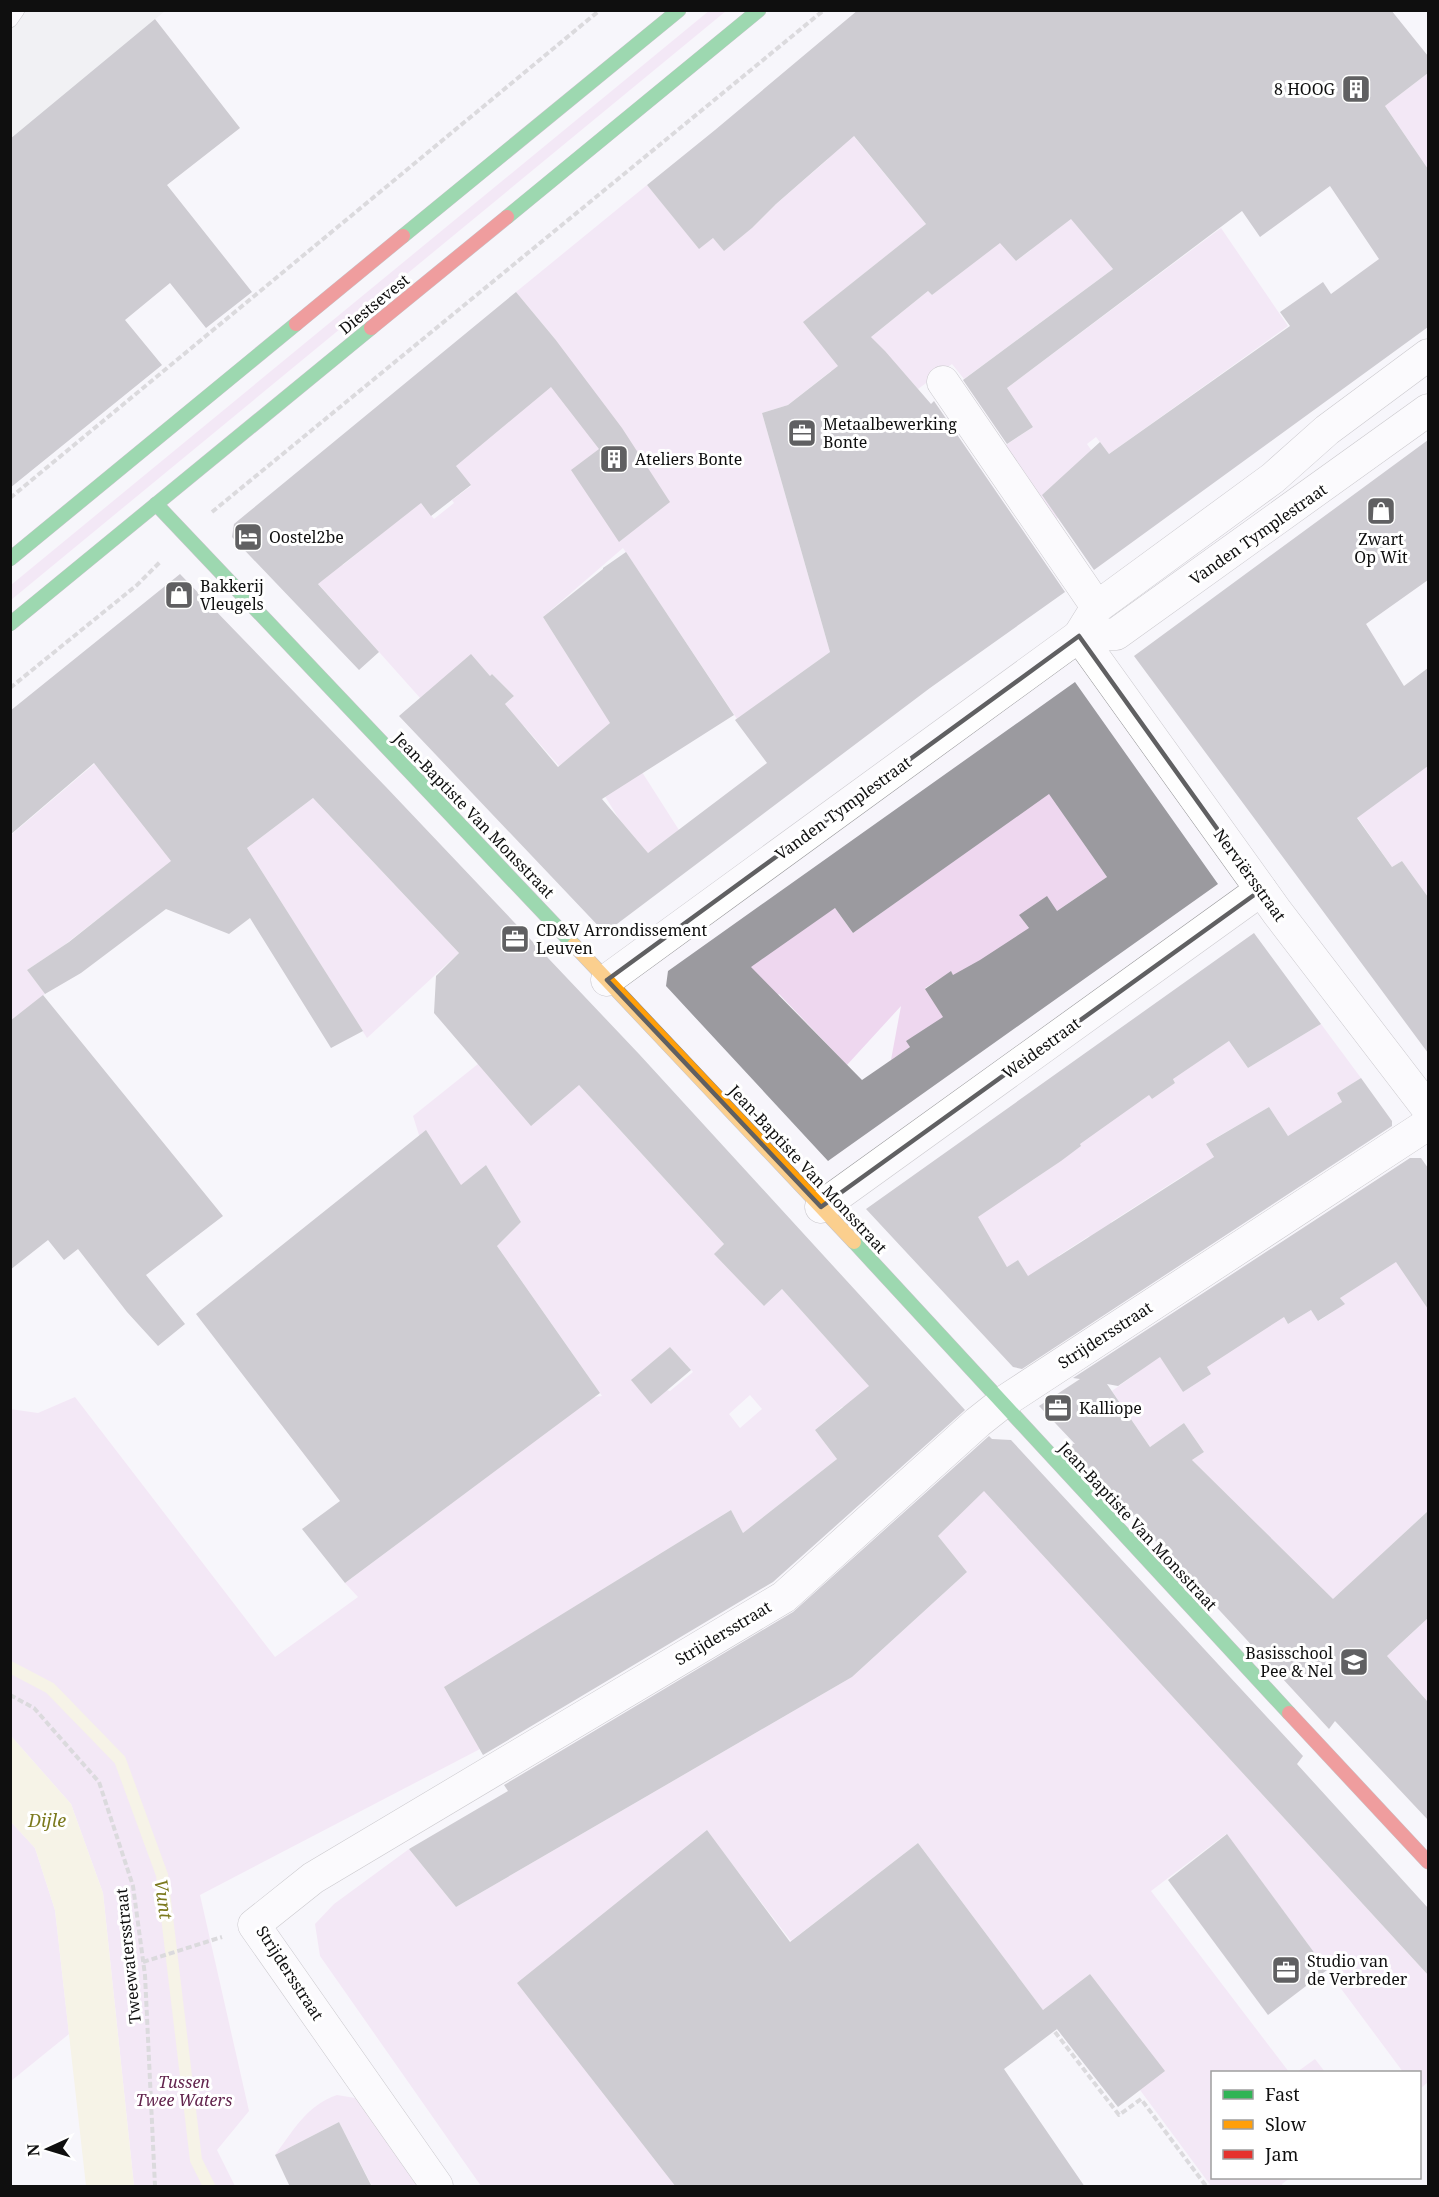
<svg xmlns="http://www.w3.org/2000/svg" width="1439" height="2197" viewBox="0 0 1439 2197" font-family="'Noto Serif',serif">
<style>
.industrial{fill:#e9ecec}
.green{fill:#eed7ef;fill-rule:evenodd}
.water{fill:#f3efce}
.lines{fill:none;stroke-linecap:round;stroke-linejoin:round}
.stream{stroke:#f3efce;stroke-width:12}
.building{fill:#9b9a9f;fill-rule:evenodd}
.lane-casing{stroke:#939395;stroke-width:16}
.street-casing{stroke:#939395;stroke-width:33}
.fast-casing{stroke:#8a898c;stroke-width:15}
.slow-casing{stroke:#8a898c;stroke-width:15}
.jam-casing{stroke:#8a898c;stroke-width:15}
.path{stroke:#b8b8b9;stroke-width:4;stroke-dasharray:6 3;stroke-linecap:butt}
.lane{stroke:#fefefe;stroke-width:15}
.street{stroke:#fefefe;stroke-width:32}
.fast{stroke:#30b455;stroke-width:14}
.slow{stroke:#ff9f0a;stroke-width:14}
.jam{stroke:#e5322d;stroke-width:14}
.marked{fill:none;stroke:#606062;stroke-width:4.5;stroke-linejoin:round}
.labels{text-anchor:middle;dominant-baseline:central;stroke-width:6;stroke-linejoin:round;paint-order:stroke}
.poi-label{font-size:16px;fill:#0f0f0f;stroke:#fff;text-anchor:start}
.street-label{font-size:16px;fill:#0f0f0f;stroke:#fff}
.park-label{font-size:16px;font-style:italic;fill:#62244d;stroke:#fff}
.water-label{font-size:18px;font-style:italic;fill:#7c7a1f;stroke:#fff}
</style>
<rect width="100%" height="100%" fill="#f7f5fb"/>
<!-- industrial -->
<path class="industrial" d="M11,11H165L11,139Z"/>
<!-- green -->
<g class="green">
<path d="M710,10L726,11L11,600V585Z"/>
<path d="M1428,73V169L1385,106Z"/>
<path d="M847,128L926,224L836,296L850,381L845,386L831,371L788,405L762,413L830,652L737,719L623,548L543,617L679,830L648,853L619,819L606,798L595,775L575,753L559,766L524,726L493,716L514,696L492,674L490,676L473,657L421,699L305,569L343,565L420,502L434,519L454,503L452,500L471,486L456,466L555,339L516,292L647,185L699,248L713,238L724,250L753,227L776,204L827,160Z"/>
<path d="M1066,212L1113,269L964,379L952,364L918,389L871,337L928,291L932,295L998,239L1016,261L1031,250L1027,244Z"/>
<path d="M1221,228L1288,326L1109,454L1096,437L1087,444L1099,461L1067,511L1055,520L1003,447L1033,427L1007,388Z"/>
<path d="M1350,618L1359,630L1366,624L1376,640L1348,658L1390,724L1417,706L1428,723V897L1402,861L1392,867L1346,801L1378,778L1390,794L1408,780L1375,736L1347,756L1296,678L1305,671L1294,656L1322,636L1331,648L1340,641L1333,630Z"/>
<path d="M167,702L172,861L63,946L27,970L45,994L11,1021V835Z"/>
<path d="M1049,793L1107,877L1057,911L1020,915L1042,948L954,977L951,972L925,988L946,1021L929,1034L925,1029L907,1041L910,1047L891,1060L901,1006L847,1065L779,994L772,1000L737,951L835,908L853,933Z"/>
<path d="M313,798L459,953L367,1038L247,848Z"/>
<path d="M1321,1024L1361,1078L1337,1093L1342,1102L1288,1136L1269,1107L1207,1143L1218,1166L1194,1181L1189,1172L1111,1222L1125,1246L1104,1260L1089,1236L1058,1256L1082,1296L1035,1289L1018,1260L1007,1267L965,1201L1033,1180L1081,1146L1078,1141L1142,1085L1152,1099L1175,1083L1173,1078L1229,1041L1248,1068Z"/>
<path d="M478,1064L579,1085L724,1244L715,1254L764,1306L782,1289L901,1421L842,1407L815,1430L837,1459L743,1533L731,1510L445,1687L480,1749L200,1895L249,2111L217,2150L235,2186H134L103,1893L71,1804L11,1736L10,1409L38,1413L75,1397L275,1657L358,1597L345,1583L594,1397L602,1396L497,1246L521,1222L486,1165L457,1189L419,1135L413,1116ZM670,1347L693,1372L670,1391L632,1381ZM750,1395L762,1409L740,1428L729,1414Z"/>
<path d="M1397,1245L1416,1273L1428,1265V1303L1426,1305L1428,1309V1511L1353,1581L1367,1633L1192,1460L1204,1452L1184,1423L1150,1447L1112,1391L1137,1373L1154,1347L1183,1392L1211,1374L1207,1367L1277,1306L1288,1324L1311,1310L1319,1321L1344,1304L1333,1286Z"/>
<path d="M984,1490L1428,1975V2082L1420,2089V2072H1403L1226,1834L1151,1891L1289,2072H1212V2178H1290L1282,2184L1283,2186H1211L1140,2090L1090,1974L1043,2010L918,1843L791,1941L706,1830L676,2186H481L320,1956L315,1924L334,1904L409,1849L456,1907L852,1677L967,1572L938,1536Z"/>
<path d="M1428,1618V1702L1387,1656Z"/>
<path d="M11,1822L35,1848L55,1910L69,2034L11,2081Z"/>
<path d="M1315,2059L1325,2072H1297Z"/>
<path d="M337,2095L355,2098L367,2105L422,2186H372L339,2122L275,2155C293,2131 307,2105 337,2095Z"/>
</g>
<!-- water -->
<path class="water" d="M11,1736L71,1804L103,1893L134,2186H86L55,1910L35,1848L11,1822Z"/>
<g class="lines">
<!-- stream -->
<path class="stream" d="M10,1667L50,1688L120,1760L162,1875L196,2160L209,2186"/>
</g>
<!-- building -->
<g class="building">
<path d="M858,10H1391L1428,56V73L1385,106L1428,169V327L1094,570L1042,495L1100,442L1109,454L1290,326L1280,312L1323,282L1331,294L1379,259L1330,186L1260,237L1242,211L1007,388L1033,427L1007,444L963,380L1113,269L1071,219L1016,261L1000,243L932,295L928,291L871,337L885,351L931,404L934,401L1065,592L930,688L605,933L399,716L471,654L490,676L492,674L514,696L505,704L558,767L610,723L543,617L603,569V568L626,552L734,715L602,799L648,853L767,763L735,720L830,652L762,413L788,405L838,366L803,322L926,224L854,136L776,204L752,228L724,251L713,238L699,249L647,185L715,130Z"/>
<path d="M155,19L240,128L167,185L252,292L206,328L170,283L125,320L162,365L10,488V139Z"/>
<path d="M516,292L555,339L622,428L670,502L619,542L571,470L599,449L551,387L456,466L471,485L431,516L421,503L318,584L379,652L359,670L232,537L234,524Z"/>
<path d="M1428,440V580L1366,624L1404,686L1428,668V766L1357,818L1392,867L1402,861L1428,897V1053L1134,656Z"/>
<path d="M180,574L386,787L639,1054L965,1410L773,1582L483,1755L444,1687L731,1510L743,1533L837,1459L815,1430L869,1386L782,1289L764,1306L714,1254L724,1244L579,1085L531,1126L434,1013L436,976L459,953L313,798L247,848L363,1031L331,1048L250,918L229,934L166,909L81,973L45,994L27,970L69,942L171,861L94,763L10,835V711Z"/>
<path d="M1075,682L1218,884L828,1161L666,986L668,971ZM1049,794L1107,877L1057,911L1047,896L1019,915L1029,928L980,960L953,975L951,971L925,989L943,1017L906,1041L910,1047L862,1080L751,967L835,908L853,933Z"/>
<path d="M1254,933L1321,1024L1248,1068L1229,1041L1173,1079L1175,1083L1152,1099L1149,1095L1080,1144L1081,1146L1061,1161L978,1217L1007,1267L1018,1260L1028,1276L1214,1157L1206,1144L1269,1107L1288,1136L1342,1102L1337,1093L1361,1078L1392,1121V1126L1022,1369L1013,1367L866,1209Z"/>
<path d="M43,995L223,1216L146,1275L185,1324L158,1346L127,1312L78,1249L64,1260L48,1240L10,1270V1021Z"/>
<path d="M426,1130L461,1185L486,1165L521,1222L497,1246L600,1393L345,1583L302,1529L340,1501L196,1314Z"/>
<path d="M1410,1158H1421L1428,1168V1309L1396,1262L1340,1298L1345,1304L1318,1321L1311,1310L1288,1324L1284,1317L1207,1367L1211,1374L1183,1392L1160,1357L1118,1386L1107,1384L1150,1447L1184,1423L1204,1452L1192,1460L1333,1599L1428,1511V1618L1387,1656L1428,1702V1820L1335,1721L1329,1729L1065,1443L1075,1444L1039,1406L1080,1379L1073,1378Z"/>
<path d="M670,1347L691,1370L651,1404L631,1380Z"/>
<path d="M989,1436L992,1439L1011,1440L1303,1756L1297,1764L1428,1908V1975L984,1491L938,1536L967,1572L852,1677L456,1907L409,1849L508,1791L504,1785L793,1612Z"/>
<path d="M707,1830L790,1942L918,1843L1043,2010L1090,1974L1165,2071L1118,2107L1053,2024L1057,2029L1004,2069L1085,2187H676L517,1983Z"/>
<path d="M1227,1834L1327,1970L1268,2015L1168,1880Z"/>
<path d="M339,2122L372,2187H290L275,2155Z"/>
</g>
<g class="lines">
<!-- lane casing -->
<g class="lane-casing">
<path id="lane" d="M10,20L17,10"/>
</g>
<!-- street casing -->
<g class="street-casing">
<g id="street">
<path d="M943,382L1097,607"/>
<path d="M1079,636L1277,912L1428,1109"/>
<path d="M1079,636L1116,634L1428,410"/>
<path d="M607,980L1079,636L1097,607L1273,478L1327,430L1428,355"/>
<path d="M821,1207L1261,890"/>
<path d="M437,2186L254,1925L313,1878L784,1597L978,1422L1002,1403L1428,1124"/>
</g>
</g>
<!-- fast casing -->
<g class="fast-casing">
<g id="fast">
<path d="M507,217L759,10"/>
<path d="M403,236L679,10"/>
<path d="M156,504L574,945"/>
<path d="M10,559L296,324"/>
<path d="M10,624L371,328"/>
<path d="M854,1242L1289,1713"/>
</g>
</g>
<!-- slow casing -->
<g class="slow-casing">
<path id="slow" d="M574,945L854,1242"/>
</g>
<!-- jam casing -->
<g class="jam-casing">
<g id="jam">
<path d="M296,324L403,236"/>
<path d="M371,328L507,217"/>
<path d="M1289,1713L1428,1862"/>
</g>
</g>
<!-- path -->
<g class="path">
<path d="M10,498L600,10"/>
<path d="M212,512L824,10"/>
<path d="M10,688L137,585L161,561"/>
<path d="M10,1695L34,1708L99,1782L133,1886L145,1975L155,2186"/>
<path d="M143,1962L222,1937"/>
<path d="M1055,2032L1119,2115L1141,2099L1206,2186"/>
</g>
<!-- lane -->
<use href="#lane" class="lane"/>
<!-- street -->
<use href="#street" class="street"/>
<!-- fast -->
<use href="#fast" class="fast"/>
<!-- slow -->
<use href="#slow" class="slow"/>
<!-- jam -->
<use href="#jam" class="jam"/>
</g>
<!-- marked area -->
<path d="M0 0H1439V2197H0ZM1079,636L1261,890L821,1207L607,980Z" fill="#f7f5fb" fill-opacity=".55" fill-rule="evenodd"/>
<path class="marked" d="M1079,636L1261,890L821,1207L607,980Z"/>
<!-- icons -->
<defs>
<g id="building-square" transform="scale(1.5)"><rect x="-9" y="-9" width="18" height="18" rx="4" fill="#606062" stroke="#fff"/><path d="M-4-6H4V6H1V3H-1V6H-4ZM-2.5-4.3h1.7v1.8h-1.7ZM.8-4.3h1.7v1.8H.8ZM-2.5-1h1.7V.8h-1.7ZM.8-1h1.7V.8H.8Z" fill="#fff"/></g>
<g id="office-square" transform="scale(1.5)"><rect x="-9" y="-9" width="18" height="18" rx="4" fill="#606062" stroke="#fff"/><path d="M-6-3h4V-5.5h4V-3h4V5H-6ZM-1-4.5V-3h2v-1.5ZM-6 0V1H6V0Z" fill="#fff"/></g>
<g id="shop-square" transform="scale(1.5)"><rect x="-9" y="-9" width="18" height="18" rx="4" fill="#606062" stroke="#fff"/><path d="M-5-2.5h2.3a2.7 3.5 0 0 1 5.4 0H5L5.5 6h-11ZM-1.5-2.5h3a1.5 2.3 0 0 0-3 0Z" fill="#fff"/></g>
<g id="hotel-square" transform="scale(1.5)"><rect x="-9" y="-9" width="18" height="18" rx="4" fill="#606062" stroke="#fff"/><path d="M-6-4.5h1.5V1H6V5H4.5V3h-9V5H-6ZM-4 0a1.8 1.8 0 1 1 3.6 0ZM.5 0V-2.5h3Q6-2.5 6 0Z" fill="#fff"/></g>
<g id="school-square" transform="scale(1.5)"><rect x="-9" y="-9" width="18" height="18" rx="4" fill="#606062" stroke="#fff"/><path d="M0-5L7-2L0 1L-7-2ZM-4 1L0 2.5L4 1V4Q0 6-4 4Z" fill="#fff"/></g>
</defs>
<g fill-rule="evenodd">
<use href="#building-square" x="1356" y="89"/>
<use href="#office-square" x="802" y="433"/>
<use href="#building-square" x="614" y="459"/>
<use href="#shop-square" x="1381" y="511"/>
<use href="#hotel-square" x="248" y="537"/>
<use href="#shop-square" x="179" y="595"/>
<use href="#office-square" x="515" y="939"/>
<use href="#office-square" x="1058" y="1408"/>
<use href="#school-square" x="1354" y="1662"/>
<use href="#office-square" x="1286" y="1970"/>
</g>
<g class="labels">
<!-- poi labels -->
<g class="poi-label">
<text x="1335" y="89" text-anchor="end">8 HOOG</text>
<text x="823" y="424">Metaalbewerking<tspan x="823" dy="18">Bonte</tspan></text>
<text x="635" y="459">Ateliers Bonte</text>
<text x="269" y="537">Oostel2be</text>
<text x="1381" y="539" text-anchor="middle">Zwart<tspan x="1381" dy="18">Op Wit</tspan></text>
<text x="200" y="586">Bakkerij<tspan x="200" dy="18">Vleugels</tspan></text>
<text x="536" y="930">CD&amp;V Arrondissement<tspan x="536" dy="18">Leuven</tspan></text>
<text x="1079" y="1408">Kalliope</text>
<text x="1333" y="1653" text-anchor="end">Basisschool<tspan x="1333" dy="18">Pee &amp; Nel</tspan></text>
<text x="1307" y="1961">Studio van<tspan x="1307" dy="18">de Verbreder</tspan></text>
</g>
<!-- street labels -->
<g class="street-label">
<text transform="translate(374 304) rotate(-39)">Diestsevest</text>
<text transform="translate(1258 534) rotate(-35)">Vanden Tymplestraat</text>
<text transform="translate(843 808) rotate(-36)">Vanden Tymplestraat</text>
<text transform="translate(474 815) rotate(46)">Jean-Baptiste Van Monsstraat</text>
<text transform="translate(1250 875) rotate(54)">Nerviërsstraat</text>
<text transform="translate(1041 1048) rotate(-36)">Weidestraat</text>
<text transform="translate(808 1169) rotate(47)">Jean-Baptiste Van Monsstraat</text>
<text transform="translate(1105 1335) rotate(-33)">Strijdersstraat</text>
<text transform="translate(1138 1526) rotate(47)">Jean-Baptiste Van Monsstraat</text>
<text transform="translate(723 1633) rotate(-31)">Strijdersstraat</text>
<text transform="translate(128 1956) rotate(-96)">Tweewatersstraat</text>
<text transform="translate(290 1973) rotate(57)">Strijdersstraat</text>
</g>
<!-- park labels -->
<g class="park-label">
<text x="184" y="2082">Tussen<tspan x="184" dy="18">Twee Waters</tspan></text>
</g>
<!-- water labels -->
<g class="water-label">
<text x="47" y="1820">Dijle</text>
<text transform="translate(164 1899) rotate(82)">Vunt</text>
</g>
</g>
<!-- border -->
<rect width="1439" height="2197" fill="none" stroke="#0f0f0f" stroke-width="24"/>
<!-- legend -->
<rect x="1211" y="2071" width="210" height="108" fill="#ffffff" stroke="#9f9f9f" stroke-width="1.5"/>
<rect x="1223" y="2090" width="30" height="9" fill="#30b455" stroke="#9f9f9f" stroke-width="1.5"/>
<text x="1265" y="2101" font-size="18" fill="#0f0f0f">Fast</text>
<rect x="1223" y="2120" width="30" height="9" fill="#ff9f0a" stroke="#9f9f9f" stroke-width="1.5"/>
<text x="1265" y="2131" font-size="18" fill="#0f0f0f">Slow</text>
<rect x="1223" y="2150" width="30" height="9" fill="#e5322d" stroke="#9f9f9f" stroke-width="1.5"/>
<text x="1265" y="2161" font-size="18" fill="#0f0f0f">Jam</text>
<!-- north arrow -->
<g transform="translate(48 2149) rotate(266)" stroke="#ffffff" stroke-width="4.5" paint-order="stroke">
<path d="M0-4.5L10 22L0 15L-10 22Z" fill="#0f0f0f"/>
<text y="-9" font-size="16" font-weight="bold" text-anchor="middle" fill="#0f0f0f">N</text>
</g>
</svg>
